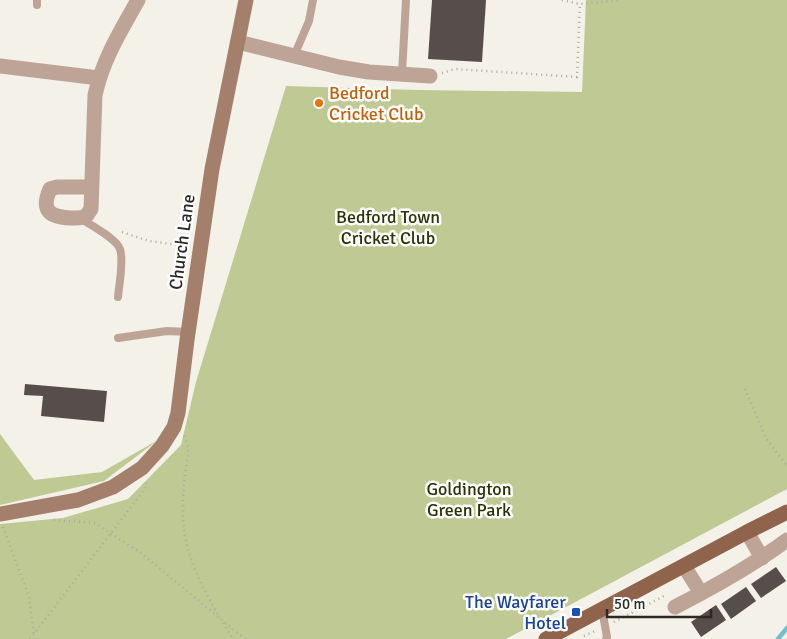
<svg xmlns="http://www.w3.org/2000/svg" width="787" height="639" viewBox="0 0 787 639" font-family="Signika,sans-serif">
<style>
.green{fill:#bec993}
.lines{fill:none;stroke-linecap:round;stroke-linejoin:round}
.stream{stroke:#71bfce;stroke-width:4.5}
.building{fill:#574d4b}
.path{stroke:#acaaa3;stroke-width:2.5;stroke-dasharray:1 4;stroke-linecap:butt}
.lane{stroke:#bea497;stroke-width:8}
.street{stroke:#bea497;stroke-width:15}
.secondary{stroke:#a47f6b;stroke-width:15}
.primary{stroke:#90644c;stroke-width:15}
.food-dot{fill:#e8710a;stroke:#fff;stroke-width:2}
.transit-dot{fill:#1a4fb4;stroke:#fff;stroke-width:2}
.labels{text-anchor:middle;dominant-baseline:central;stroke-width:5;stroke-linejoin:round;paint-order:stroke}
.food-label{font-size:18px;fill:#c56008;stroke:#fff;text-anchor:start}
.park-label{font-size:18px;fill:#2d3305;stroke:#fff}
.street-label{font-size:18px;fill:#2a2925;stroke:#fff}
.transit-label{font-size:18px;fill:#164399;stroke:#fff;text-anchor:end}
</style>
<rect width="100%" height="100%" fill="#f4f1e8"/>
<!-- green -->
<g class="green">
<path d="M586,0H787V489L506,639H0V524L63,518L128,499L181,445L196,382L286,86L417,90L582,92Z"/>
<path d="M0,434L34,480L102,472L158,440L104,481L0,505Z"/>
</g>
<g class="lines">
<!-- stream -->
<path class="stream" d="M778,639L787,628"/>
</g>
<!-- building -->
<g class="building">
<path d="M432,0H486L482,62L428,59Z"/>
<path d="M25,384L107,391L104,422L41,416L43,396L24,395Z"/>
<path d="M776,567L786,581L761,598L751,584Z"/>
<path d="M746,587L756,601L731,619L721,604Z"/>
<path d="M716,605L726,620L701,637L691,622Z"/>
</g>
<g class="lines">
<!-- path -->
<g class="path">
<path d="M562,0L580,4L621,0"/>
<path d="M442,73L455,69L577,77L580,4"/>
<path d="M122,232L149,241L187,246"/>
<path d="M745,389L766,438L787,466"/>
<path d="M184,436C192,450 186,465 184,481C183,493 183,507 183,519C185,556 202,587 220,618"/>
<path d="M54,520L94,523L141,553L245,639"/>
<path d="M3,527L29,597L34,633"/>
<path d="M614,622L664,596"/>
<path d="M223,623L233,639"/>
<path d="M584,636L595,631"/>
<path d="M30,639L147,486L146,483"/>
</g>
<!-- lane -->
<g class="lane">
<path d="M37,5V0"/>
<path d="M294,56L309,21L313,0"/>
<path d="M402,74L406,0"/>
<path d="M80,218C90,225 116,238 120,249C124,261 119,285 118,297"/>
<path d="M118,338L167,331L188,332"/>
<path d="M602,609L607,637L606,639"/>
</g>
<!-- street -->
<g class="street">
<path d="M238,42L339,67L369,72L430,76"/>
<path d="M0,66L99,78"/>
<path d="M91,187H57L50,189C40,212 51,217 71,218C76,218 82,219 87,215C87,215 91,209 91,209L95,95C103,59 120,32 138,0"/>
<path d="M747,532L762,558"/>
<path d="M684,566L701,593"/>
<path d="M675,607C714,587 752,566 787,540"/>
</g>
<!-- secondary -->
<path class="secondary" d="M0,514L78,500L113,487L142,468L162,446L174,427L178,413L187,340L212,169L246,0"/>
<!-- primary -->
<path class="primary" d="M546,639L747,532L787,512"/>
</g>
<!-- markers -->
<circle class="food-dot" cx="319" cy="103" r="5"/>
<rect class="transit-dot" x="571" y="607" width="10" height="10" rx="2.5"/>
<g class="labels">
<!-- food labels -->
<g class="food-label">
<text x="329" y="93">Bedford<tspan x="329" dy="21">Cricket Club</tspan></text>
</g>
<!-- park labels -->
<g class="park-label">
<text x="388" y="217">Bedford Town<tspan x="388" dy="21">Cricket Club</tspan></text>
<text x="469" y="489">Goldington<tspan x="469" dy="21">Green Park</tspan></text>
</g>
<!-- street labels -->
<g class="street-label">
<text transform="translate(182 242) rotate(-82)">Church Lane</text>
</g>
<!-- transit labels -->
<g class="transit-label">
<text x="566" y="602">The Wayfarer<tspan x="566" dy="21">Hotel</tspan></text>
</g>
</g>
<!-- scale -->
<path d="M607 609v8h104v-8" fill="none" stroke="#2a2925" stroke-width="2.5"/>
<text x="614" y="609" font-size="15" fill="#2a2925" stroke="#ffffff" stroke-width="4" paint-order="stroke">50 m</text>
</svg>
